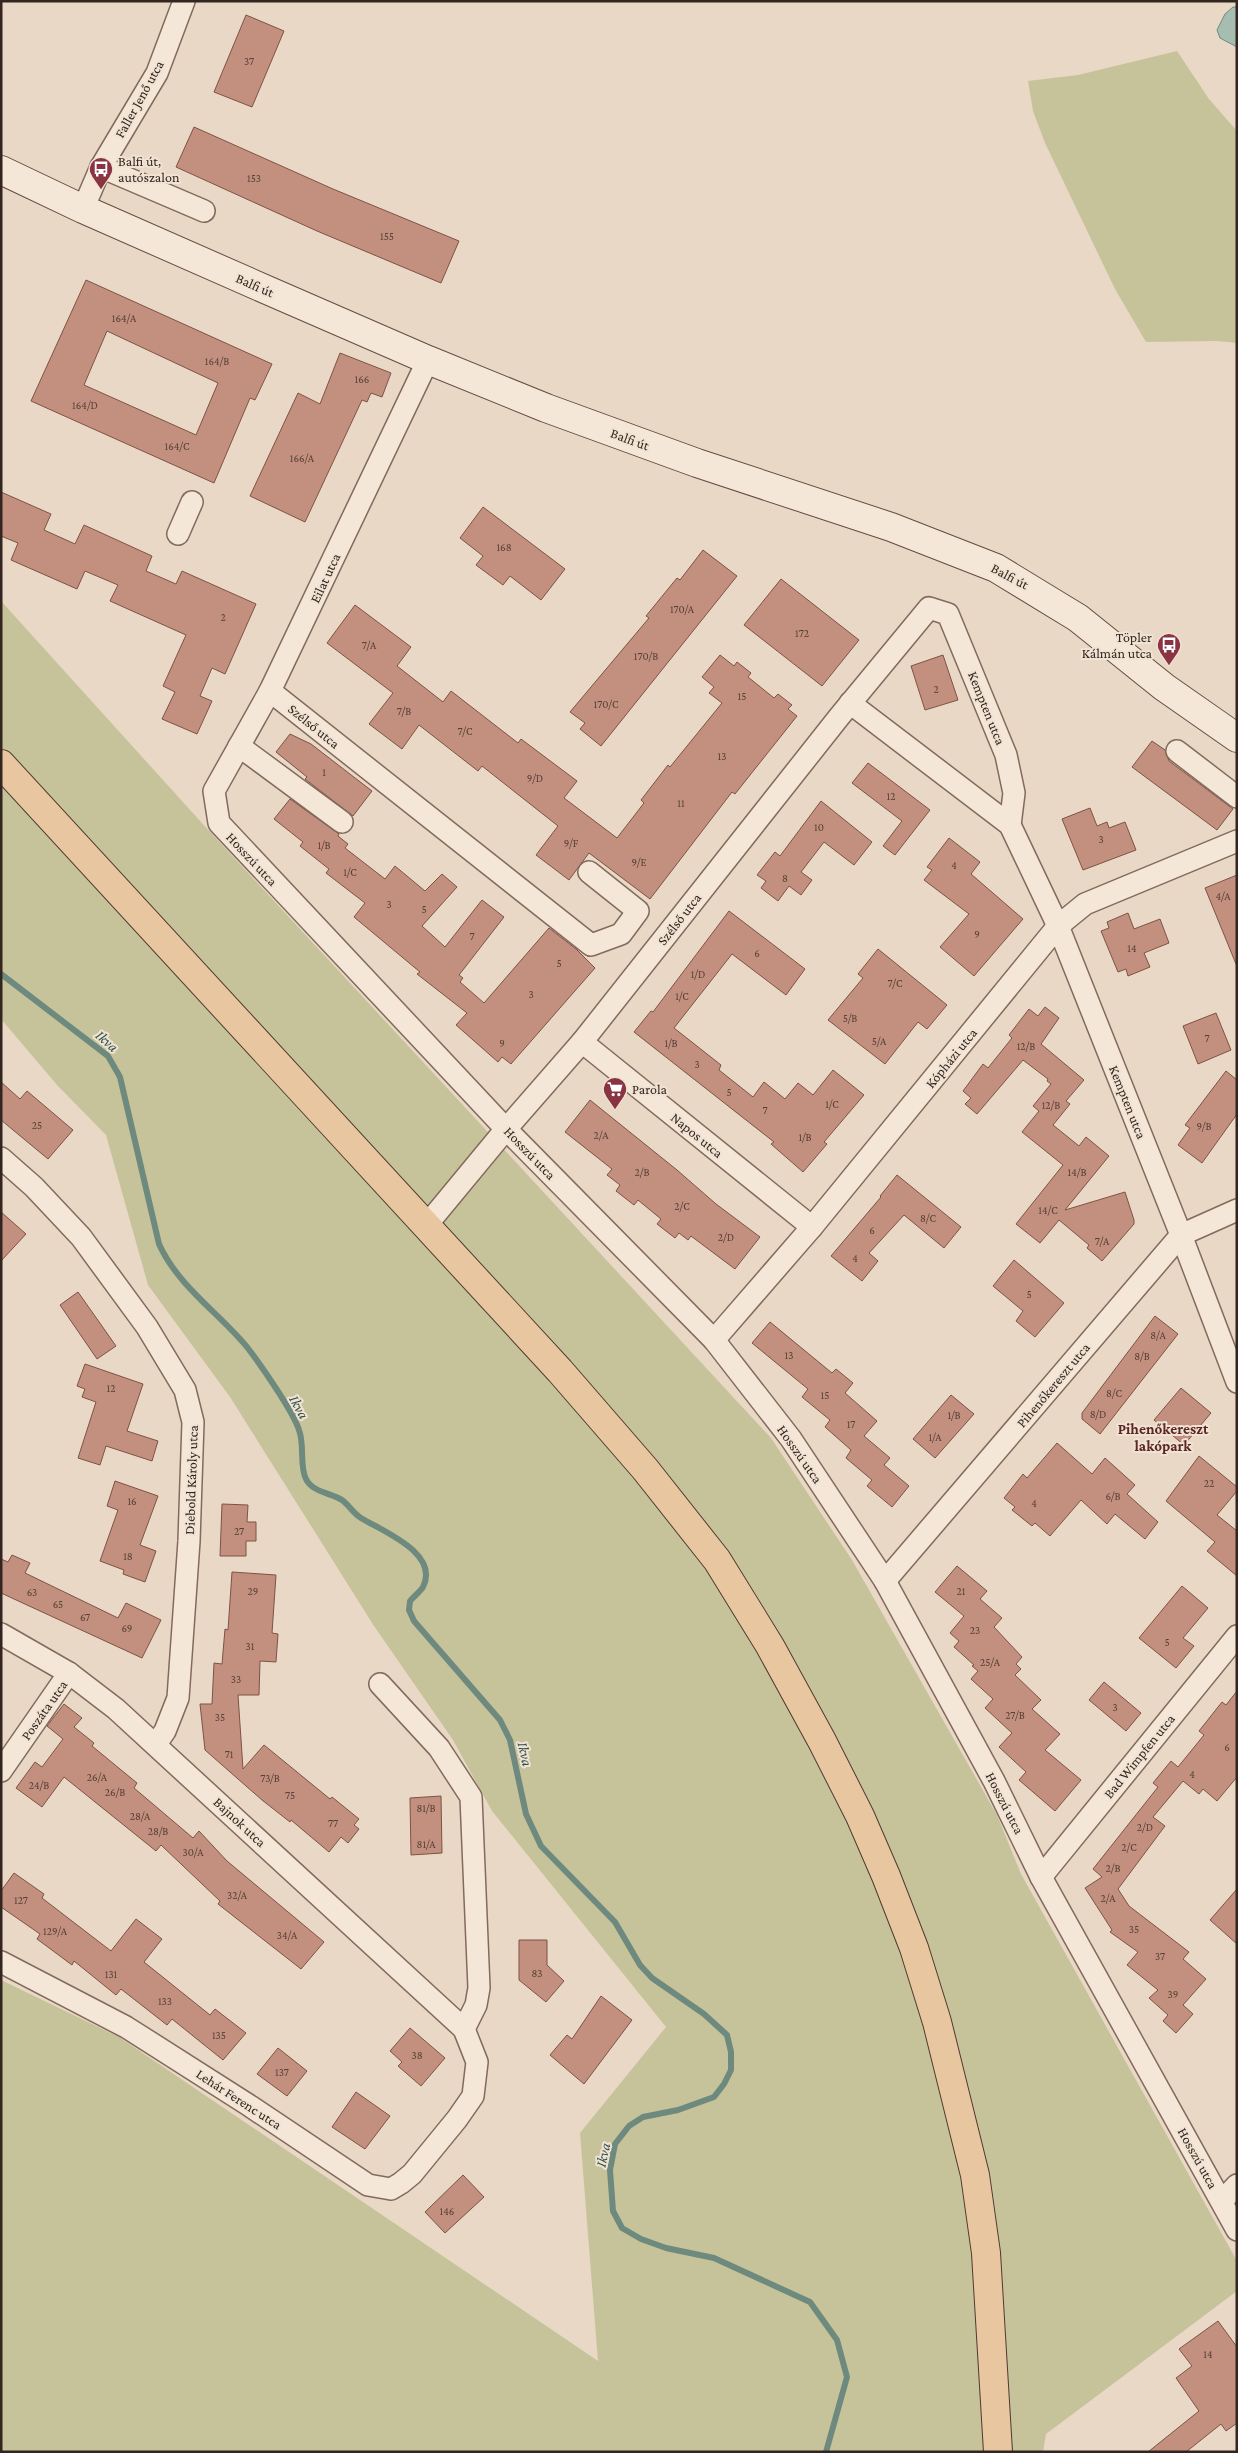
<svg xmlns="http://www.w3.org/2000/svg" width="1238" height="2453" viewBox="0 0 1238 2453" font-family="'Crimson Pro',serif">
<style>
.green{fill:#c6c39a}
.water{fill:#a6bdb2;stroke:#6e8a7e}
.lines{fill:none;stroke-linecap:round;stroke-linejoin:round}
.stream{stroke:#6e8a7e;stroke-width:6}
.building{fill:#c3907f;stroke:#7e5245;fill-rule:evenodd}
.minor-casing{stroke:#826a5d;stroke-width:24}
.secondary-casing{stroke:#634c40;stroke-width:30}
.primary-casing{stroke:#503a31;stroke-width:30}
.minor{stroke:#f5e7d7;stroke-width:21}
.secondary{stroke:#f5e7d7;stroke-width:28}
.primary{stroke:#e8c6a0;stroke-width:28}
.labels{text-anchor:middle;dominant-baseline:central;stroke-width:4;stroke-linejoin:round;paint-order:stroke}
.number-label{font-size:11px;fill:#574037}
.street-label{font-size:14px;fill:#33251f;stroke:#f1e3d3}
.poi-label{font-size:14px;fill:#33251f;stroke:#f1e3d3;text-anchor:start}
.water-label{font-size:15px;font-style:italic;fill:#30514a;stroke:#f1e3d3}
.neighbourhood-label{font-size:15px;font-weight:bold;fill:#5b2623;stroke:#f1e3d3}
</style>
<rect width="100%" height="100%" fill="#e9d8c5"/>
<!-- green -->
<g class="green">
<path d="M1177,51L1209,99L1237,131V343L1217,341L1146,342L1115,289L1045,143L1033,111L1028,81L1078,75Z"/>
<path d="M1,601L201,822L771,1438L852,1560L997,1815L1021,1874L1237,2261V2291L1046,2434L1043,2452H1V1980L119,2037L598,2361L580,2133L666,2027L492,1811L453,1740L374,1626L230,1397L148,1285L106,1135L57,1085L1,1019Z"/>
</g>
<!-- water -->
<path class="water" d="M1233,7H1237V47L1220,38L1217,30L1225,14Z"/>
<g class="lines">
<!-- stream -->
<path class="stream" d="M1,974L108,1056L120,1077L159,1244C178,1286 218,1312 247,1347C260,1364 293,1411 299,1430C305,1446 299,1465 306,1479C312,1492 331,1493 342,1500C349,1505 353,1513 361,1518C382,1531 440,1553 423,1587C420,1592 414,1596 410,1601L409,1610L414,1621L500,1720L510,1740L526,1814L541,1846L615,1922L640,1965L652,1978L704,2014L727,2035L731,2052V2070L724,2084L714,2097L678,2110L643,2117L629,2126L615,2144L610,2170L613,2211L622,2228L641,2239L666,2248L714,2258L810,2302L837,2340L847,2377L826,2452"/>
</g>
<!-- building -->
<g class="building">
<path d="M246,15L284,31L252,107L214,92Z"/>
<path d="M194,127L333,189L459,241L441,283L317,231L176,167Z"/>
<path d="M86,280L272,364L255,400L250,398L214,483L31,401ZM107,331L218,383L196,435L84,385Z"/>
<path d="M340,353L391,373L382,397L371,393L367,402L362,400L305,522L250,496L298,393L320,404Z"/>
<path d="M1,492L51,514L44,530L75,544L84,525L152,556L146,571L176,584L182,571L256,604L225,674L212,668L200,696L212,701L197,734L162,719L175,692L163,686L186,635L110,601L118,585L85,571L77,589L11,560L18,543L1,536Z"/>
<path d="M483,507L565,569L541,600L510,576L503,585L476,565L483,556L460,538Z"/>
<path d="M703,550L737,576L601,746L580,729L585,723L570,712L649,618L646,616L677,578L680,580Z"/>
<path d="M781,579L859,640L822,686L744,625Z"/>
<path d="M355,605L411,647L397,666L443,702L451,691L518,743L521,739L577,781L564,798L617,838L644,803L641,800L668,765L670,767L722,703L709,693L714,687L702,677L720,655L734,666L737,662L751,673L748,677L774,698L778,694L792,705L788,709L797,716L735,794L732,792L650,899L589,853L569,880L536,855L558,826L482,766L478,771L419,725L402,749L369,724L393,693L327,643Z"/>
<path d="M943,655L958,700L925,710L911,666Z"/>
<path d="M290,734L311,744L372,791L353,816L305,779L307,777L276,752Z"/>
<path d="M1152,741L1165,750L1169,761L1233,809L1217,830L1132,767Z"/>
<path d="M868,763L930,810L895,855L883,846L902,821L852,783Z"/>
<path d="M290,799L339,834L338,836L348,844L345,848L385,879L395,866L425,891L442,874L457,887L422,926L445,947L482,900L504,917L459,975L463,978L460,982L484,1003L549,928L576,949L595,968L511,1064L502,1057L498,1062L456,1025L467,1013L417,974L420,972L354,917L365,903L326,873L329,869L300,846L303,842L274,819Z"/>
<path d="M821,801L872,842L854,865L824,842L801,872L812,880L801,895L789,886L778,901L761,888L766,881L757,875L775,852L780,856Z"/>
<path d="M1090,808L1097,826L1107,822L1109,828L1125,822L1136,850L1083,870L1062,819Z"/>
<path d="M949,838L980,862L971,874L1023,919L974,976L940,947L969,914L924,880L932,870L927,867Z"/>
<path d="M1237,875V964H1236L1205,888Z"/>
<path d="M729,911L805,969L786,995L732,954L674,1028L721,1065L719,1070L753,1097L764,1082L785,1099L798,1083L813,1095L833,1070L864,1095L824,1142L827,1144L803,1172L771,1144L774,1142L634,1032L651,1011L653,1012Z"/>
<path d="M1128,913L1134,929L1160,919L1169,943L1144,953L1150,967L1128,976L1126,969L1118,972L1101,931L1109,928L1107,922Z"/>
<path d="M878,949L947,1005L927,1029L918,1022L885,1064L828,1020L863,978L858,974Z"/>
<path d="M1045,1007L1059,1018L1041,1044L1084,1080L1066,1101L1070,1104L1053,1125L1079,1146L1086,1137L1109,1156L1065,1210L1125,1192L1134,1220V1224L1102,1261L1087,1248L1089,1245L1059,1220L1040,1243L1016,1224L1063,1165L1022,1132L1039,1111L1033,1106L1051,1084L1047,1081L1048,1079L1023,1060L977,1114L965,1104L971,1098L963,1091L983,1064L988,1068L1012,1038L1009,1035L1029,1009L1038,1016Z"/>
<path d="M1216,1013L1231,1050L1198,1064L1183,1026Z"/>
<path d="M1226,1071L1237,1080V1114L1202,1163L1178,1145L1190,1128L1185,1125Z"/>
<path d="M1,1082L20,1099L27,1091L73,1130L48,1159L1,1120Z"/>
<path d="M590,1100L677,1170L716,1204L760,1237L735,1269L691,1236L688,1240L679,1233L675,1238L657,1224L661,1219L638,1200L634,1205L616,1191L620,1185L607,1175L612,1169L565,1132Z"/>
<path d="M897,1175L961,1227L944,1248L904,1215L869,1253L878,1261L862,1281L831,1256L881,1197L880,1196Z"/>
<path d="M1,1212L26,1234L1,1261Z"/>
<path d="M1014,1260L1064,1303L1035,1337L1016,1321L1023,1311L993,1286Z"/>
<path d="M78,1292L116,1346L97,1359L60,1305Z"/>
<path d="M1155,1316L1178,1334L1100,1434L1082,1419V1413Z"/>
<path d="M770,1322L832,1373L836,1369L853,1383L845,1393L877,1421L864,1436L890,1458L884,1465L909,1486L892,1507L867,1486L872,1480L846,1458L851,1450L825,1427L830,1420L802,1397L808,1389L752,1343Z"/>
<path d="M85,1364L143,1384L127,1431L158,1441L152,1461L106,1446L100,1465L78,1458L96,1402L82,1397L85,1389L77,1386Z"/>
<path d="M1181,1388L1211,1413L1184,1445L1154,1420Z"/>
<path d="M951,1395L974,1414L935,1458L913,1439Z"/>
<path d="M1057,1443L1092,1474L1105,1458L1135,1485L1127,1494L1158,1522L1145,1539L1115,1514L1107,1524L1081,1500L1050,1536L1035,1523L1032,1526L1012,1510L1015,1507L1004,1498L1023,1474L1027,1478Z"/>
<path d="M1199,1456L1237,1487V1491L1217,1515L1237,1531V1576L1207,1551L1215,1542L1166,1501Z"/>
<path d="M115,1481L158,1496L140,1545L156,1551L145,1582L123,1574L124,1570L100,1561L118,1510L107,1506Z"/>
<path d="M222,1504L248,1505L247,1522H256V1541H246V1556H220Z"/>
<path d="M12,1555L30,1563L25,1573L118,1618L126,1603L161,1620L142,1658L1,1593V1559L8,1562Z"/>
<path d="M957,1566L987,1591L980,1599L1002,1618L994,1627L1022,1657L1016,1664L1021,1669L1015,1675L1041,1700L1032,1709L1060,1734L1045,1750L1081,1780L1055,1811L1019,1780L1026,1772L999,1747L1012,1733L985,1708L993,1699L971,1679L978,1671L972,1666L974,1665L954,1647L959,1641L950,1633L964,1616L935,1592Z"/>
<path d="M232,1572L276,1575L272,1633L278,1634L276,1662L260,1661L259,1695H238L243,1769L264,1745L330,1799L332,1797L359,1819L354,1825L359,1829L348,1843L341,1837L329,1852L291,1820L290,1822L262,1800L205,1750L200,1704H212L214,1663L222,1664L225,1629L228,1630Z"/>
<path d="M1182,1586L1208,1608L1183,1638L1194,1646L1176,1668L1139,1638Z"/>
<path d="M1104,1682L1141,1713L1126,1731L1089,1700Z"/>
<path d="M1237,1691V1777L1217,1801L1203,1789L1199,1794L1183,1781L1153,1817L1165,1826L1118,1889L1129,1906L1189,1952L1183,1959L1206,1979L1183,2005L1193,2014L1176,2033L1163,2021L1168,2015L1149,1998L1158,1990L1127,1965L1138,1952L1110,1932L1112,1930L1085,1888L1102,1877L1093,1869L1158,1787L1153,1783L1171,1761L1178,1767L1204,1735L1199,1731L1222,1702L1226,1705Z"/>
<path d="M64,1704L82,1718L74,1727L94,1743L92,1746L137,1783L134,1788L193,1838L199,1831L227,1861L324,1942L301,1969L218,1904L220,1901L161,1845L156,1851L64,1777L42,1807L16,1788L35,1762L42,1767L63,1739L47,1726Z"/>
<path d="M441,1796L442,1853L411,1855L410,1798Z"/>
<path d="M14,1873L44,1894L42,1898L111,1951L136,1919L162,1939L144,1962L210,2015L215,2009L246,2033L223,2060L172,2019L167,2025L121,1989L116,1995L74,1961L72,1965L37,1939L40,1934L1,1907V1891Z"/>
<path d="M1237,1889V1944L1210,1920Z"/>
<path d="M519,1940H547V1965L564,1981L546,2002L519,1980Z"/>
<path d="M601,1996L632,2020L584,2084L550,2055L567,2035L572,2039Z"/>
<path d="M410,2028L445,2058L421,2086L398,2066L402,2062L390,2051Z"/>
<path d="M278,2048L307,2071L287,2096L257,2074Z"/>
<path d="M356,2092L390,2116L365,2149L332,2127Z"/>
<path d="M463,2175L484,2197L445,2233L425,2212Z"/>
<path d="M1218,2321L1237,2347V2423L1226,2431L1221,2424L1186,2452H1148L1199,2411L1176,2378L1192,2366L1179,2349Z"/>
</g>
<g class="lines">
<!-- minor casing -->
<g class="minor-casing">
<g id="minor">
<path d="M101,167L157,73L184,1"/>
<path d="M83,209L101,167L204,211"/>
<path d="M428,360L270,691L214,791L219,823L506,1129L714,1340L791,1439L885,1581L994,1781L1041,1877L1237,2230"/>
<path d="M178,534L192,502"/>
<path d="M270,691L591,945L621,934L638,911L589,872"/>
<path d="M850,703L1010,825L1058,926L1181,1235L1237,1382"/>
<path d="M239,746L342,822"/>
<path d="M1177,751L1237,797"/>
<path d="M582,1042L812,1227"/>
<path d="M1,1158L34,1187L81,1237L147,1327L185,1390L193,1422L189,1541L178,1698L165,1731L156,1744"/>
<path d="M425,1227L506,1129L582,1042L839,717L929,608L948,614L1006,755L1014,793L1010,825"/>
<path d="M714,1340L812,1227L1058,926L1085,904L1237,841"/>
<path d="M885,1581L1181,1235L1237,1210"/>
<path d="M1,1634L69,1673L116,1709L464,2029L476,2005L479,1988L471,1797L439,1748L380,1684"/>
<path d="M1,1771L69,1673"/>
<path d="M1041,1877L1237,1636"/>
<path d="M1,1962L126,2027L250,2106L368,2185L391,2189L401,2183L412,2174L457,2119L473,2096L477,2062L464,2029"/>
<path d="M1222,2201L1237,2185"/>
</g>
</g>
<!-- secondary casing -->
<g class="secondary-casing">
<path id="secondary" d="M1,170L83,209L267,290L428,360L546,408L697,463L891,527L996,568L1078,618L1164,687L1237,738"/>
</g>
<!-- primary casing -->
<g class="primary-casing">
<path id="primary" d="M1,764L560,1371L645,1469L717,1560L770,1646L822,1741L860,1816L886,1876L914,1948L937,2022L975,2175L986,2253L998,2452"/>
</g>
<!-- minor -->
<use href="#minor" class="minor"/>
<!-- secondary -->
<use href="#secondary" class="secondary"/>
<!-- primary -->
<use href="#primary" class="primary"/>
</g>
<!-- icons -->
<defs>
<g id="bus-pin" transform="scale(1.25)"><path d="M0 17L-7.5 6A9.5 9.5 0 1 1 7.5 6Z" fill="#8a3443" stroke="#f1e3d3"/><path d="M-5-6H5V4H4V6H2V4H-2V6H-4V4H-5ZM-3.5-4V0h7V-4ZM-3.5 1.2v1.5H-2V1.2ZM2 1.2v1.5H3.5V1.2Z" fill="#fff"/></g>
<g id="supermarket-pin" transform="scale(1.25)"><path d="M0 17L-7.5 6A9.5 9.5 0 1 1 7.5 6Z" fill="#8a3443" stroke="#f1e3d3"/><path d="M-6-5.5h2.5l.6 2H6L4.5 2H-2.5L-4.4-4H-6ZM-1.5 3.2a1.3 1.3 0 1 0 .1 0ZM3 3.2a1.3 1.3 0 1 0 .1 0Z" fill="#fff"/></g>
</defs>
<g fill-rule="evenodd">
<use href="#bus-pin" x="101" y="169"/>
<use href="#bus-pin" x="1169" y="645"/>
<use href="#supermarket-pin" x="615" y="1089"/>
</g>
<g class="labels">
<!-- number labels -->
<g class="number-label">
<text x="249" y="61">37</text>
<text x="254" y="178">153</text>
<text x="387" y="236">155</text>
<text x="124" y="318">164/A</text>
<text x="217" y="361">164/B</text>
<text x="362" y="379">166</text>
<text x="85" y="405">164/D</text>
<text x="177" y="446">164/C</text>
<text x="302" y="458">166/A</text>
<text x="504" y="547">168</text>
<text x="682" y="609">170/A</text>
<text x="223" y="617">2</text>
<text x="802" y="633">172</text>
<text x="369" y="645">7/A</text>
<text x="646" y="656">170/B</text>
<text x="936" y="689">2</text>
<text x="742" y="696">15</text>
<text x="606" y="704">170/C</text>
<text x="404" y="711">7/B</text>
<text x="465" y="731">7/C</text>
<text x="722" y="756">13</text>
<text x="324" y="772">1</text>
<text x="535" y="778">9/D</text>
<text x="891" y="796">12</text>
<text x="681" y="803">11</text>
<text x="819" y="827">10</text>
<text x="1101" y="839">3</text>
<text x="571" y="843">9/F</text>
<text x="324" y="845">1/B</text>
<text x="639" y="862">9/E</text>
<text x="954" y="865">4</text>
<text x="350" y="872">1/C</text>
<text x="785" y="878">8</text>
<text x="1223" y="896">4/A</text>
<text x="389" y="904">3</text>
<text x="424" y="909">5</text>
<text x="977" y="934">9</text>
<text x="472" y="936">7</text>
<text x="1132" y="948">14</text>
<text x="757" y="953">6</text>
<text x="559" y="963">5</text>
<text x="698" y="974">1/D</text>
<text x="895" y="983">7/C</text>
<text x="531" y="994">3</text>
<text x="682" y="996">1/C</text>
<text x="850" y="1018">5/B</text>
<text x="1207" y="1038">7</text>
<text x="879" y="1041">5/A</text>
<text x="502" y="1043">9</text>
<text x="671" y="1043">1/B</text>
<text x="1026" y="1046">12/B</text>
<text x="697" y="1064">3</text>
<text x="729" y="1092">5</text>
<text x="832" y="1104">1/C</text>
<text x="1051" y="1105">12/B</text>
<text x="765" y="1110">7</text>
<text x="37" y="1125">25</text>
<text x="1204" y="1126">9/B</text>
<text x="601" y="1135">2/A</text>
<text x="805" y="1137">1/B</text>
<text x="642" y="1172">2/B</text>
<text x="1077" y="1172">14/B</text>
<text x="682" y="1206">2/C</text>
<text x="1048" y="1210">14/C</text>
<text x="928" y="1218">8/C</text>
<text x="872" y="1230">6</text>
<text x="726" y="1237">2/D</text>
<text x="1102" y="1241">7/A</text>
<text x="855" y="1258">4</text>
<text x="1029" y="1294">5</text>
<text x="1158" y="1335">8/A</text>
<text x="789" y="1355">13</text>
<text x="1142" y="1356">8/B</text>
<text x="111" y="1388">12</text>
<text x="1114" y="1393">8/C</text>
<text x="825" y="1395">15</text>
<text x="1098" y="1414">8/D</text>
<text x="954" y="1415">1/B</text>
<text x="851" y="1424">17</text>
<text x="935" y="1437">1/A</text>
<text x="1209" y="1483">22</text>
<text x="1113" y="1496">6/B</text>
<text x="132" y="1501">16</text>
<text x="1034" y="1503">4</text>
<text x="239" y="1531">27</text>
<text x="128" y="1556">18</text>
<text x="253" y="1591">29</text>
<text x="961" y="1591">21</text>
<text x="32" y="1592">63</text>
<text x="58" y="1604">65</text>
<text x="85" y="1617">67</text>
<text x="127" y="1628">69</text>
<text x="975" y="1630">23</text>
<text x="1167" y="1642">5</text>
<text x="250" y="1646">31</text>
<text x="990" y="1662">25/A</text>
<text x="236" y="1679">33</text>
<text x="1115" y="1707">3</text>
<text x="1015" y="1715">27/B</text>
<text x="220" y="1717">35</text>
<text x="1227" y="1747">6</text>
<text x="229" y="1754">71</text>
<text x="1192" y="1774">4</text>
<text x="97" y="1777">26/A</text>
<text x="270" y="1778">73/B</text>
<text x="39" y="1785">24/B</text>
<text x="115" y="1792">26/B</text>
<text x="290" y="1795">75</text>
<text x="426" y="1808">81/B</text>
<text x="140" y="1816">28/A</text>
<text x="333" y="1823">77</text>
<text x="1145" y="1827">2/D</text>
<text x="158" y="1831">28/B</text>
<text x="426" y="1844">81/A</text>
<text x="1129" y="1847">2/C</text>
<text x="193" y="1852">30/A</text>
<text x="1113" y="1868">2/B</text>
<text x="237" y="1895">32/A</text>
<text x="1108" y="1898">2/A</text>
<text x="21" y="1900">127</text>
<text x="1134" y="1929">35</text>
<text x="55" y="1931">129/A</text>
<text x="287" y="1935">34/A</text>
<text x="1160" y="1956">37</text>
<text x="537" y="1973">83</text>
<text x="111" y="1974">131</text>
<text x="1173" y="1994">39</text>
<text x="165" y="2001">133</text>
<text x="219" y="2035">135</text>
<text x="417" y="2055">38</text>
<text x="282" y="2072">137</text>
<text x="447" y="2211">146</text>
<text x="1208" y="2354">14</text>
</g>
<!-- street labels -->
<g class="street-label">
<text transform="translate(139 99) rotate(-61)">Faller Jenő utca</text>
<text transform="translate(255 285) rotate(24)">Balfi út</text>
<text transform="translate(630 439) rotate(20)">Balfi út</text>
<text transform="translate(1010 576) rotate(28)">Balfi út</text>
<text transform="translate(325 578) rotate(-65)">Eilat utca</text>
<text transform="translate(987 708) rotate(68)">Kempten utca</text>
<text transform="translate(314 726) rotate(39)">Szélső utca</text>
<text transform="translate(252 859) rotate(47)">Hosszú utca</text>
<text transform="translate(679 919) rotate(-52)">Szélső utca</text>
<text transform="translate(951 1058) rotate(-51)">Kópházi utca</text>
<text transform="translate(1128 1102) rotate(68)">Kempten utca</text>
<text transform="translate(697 1135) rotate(39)">Napos utca</text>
<text transform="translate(530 1153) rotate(46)">Hosszú utca</text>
<text transform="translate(1053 1385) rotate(-50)">Pihenőkereszt utca</text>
<text transform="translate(800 1454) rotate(55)">Hosszú utca</text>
<text transform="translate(191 1480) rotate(-88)">Diebold Károly utca</text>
<text transform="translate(44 1710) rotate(-55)">Poszáta utca</text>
<text transform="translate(1139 1756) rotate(-51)">Bad Wimpfen utca</text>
<text transform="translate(1005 1803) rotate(63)">Hosszú utca</text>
<text transform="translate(240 1822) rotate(43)">Bajnok utca</text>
<text transform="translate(239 2099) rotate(33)">Lehár Ferenc utca</text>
<text transform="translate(1198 2158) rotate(61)">Hosszú utca</text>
</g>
<!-- poi labels -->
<g class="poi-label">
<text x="118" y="161">Balfi út,<tspan x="118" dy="16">autószalon</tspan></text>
<text x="1152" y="637" text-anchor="end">Töpler<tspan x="1152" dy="16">Kálmán utca</tspan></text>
<text x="632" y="1089">Parola</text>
</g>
<!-- water labels -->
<g class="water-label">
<text transform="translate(107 1041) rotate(41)">Ikva</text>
<text transform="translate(299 1407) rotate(61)">Ikva</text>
<text transform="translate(525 1754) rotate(77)">Ikva</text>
<text transform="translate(603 2155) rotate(-77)">Ikva</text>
</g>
<!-- neighbourhood labels -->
<g class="neighbourhood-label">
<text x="1163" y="1429">Pihenőkereszt<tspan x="1163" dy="17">lakópark</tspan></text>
</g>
</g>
<!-- border -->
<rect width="1238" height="2453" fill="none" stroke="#33251f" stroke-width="5"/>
</svg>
